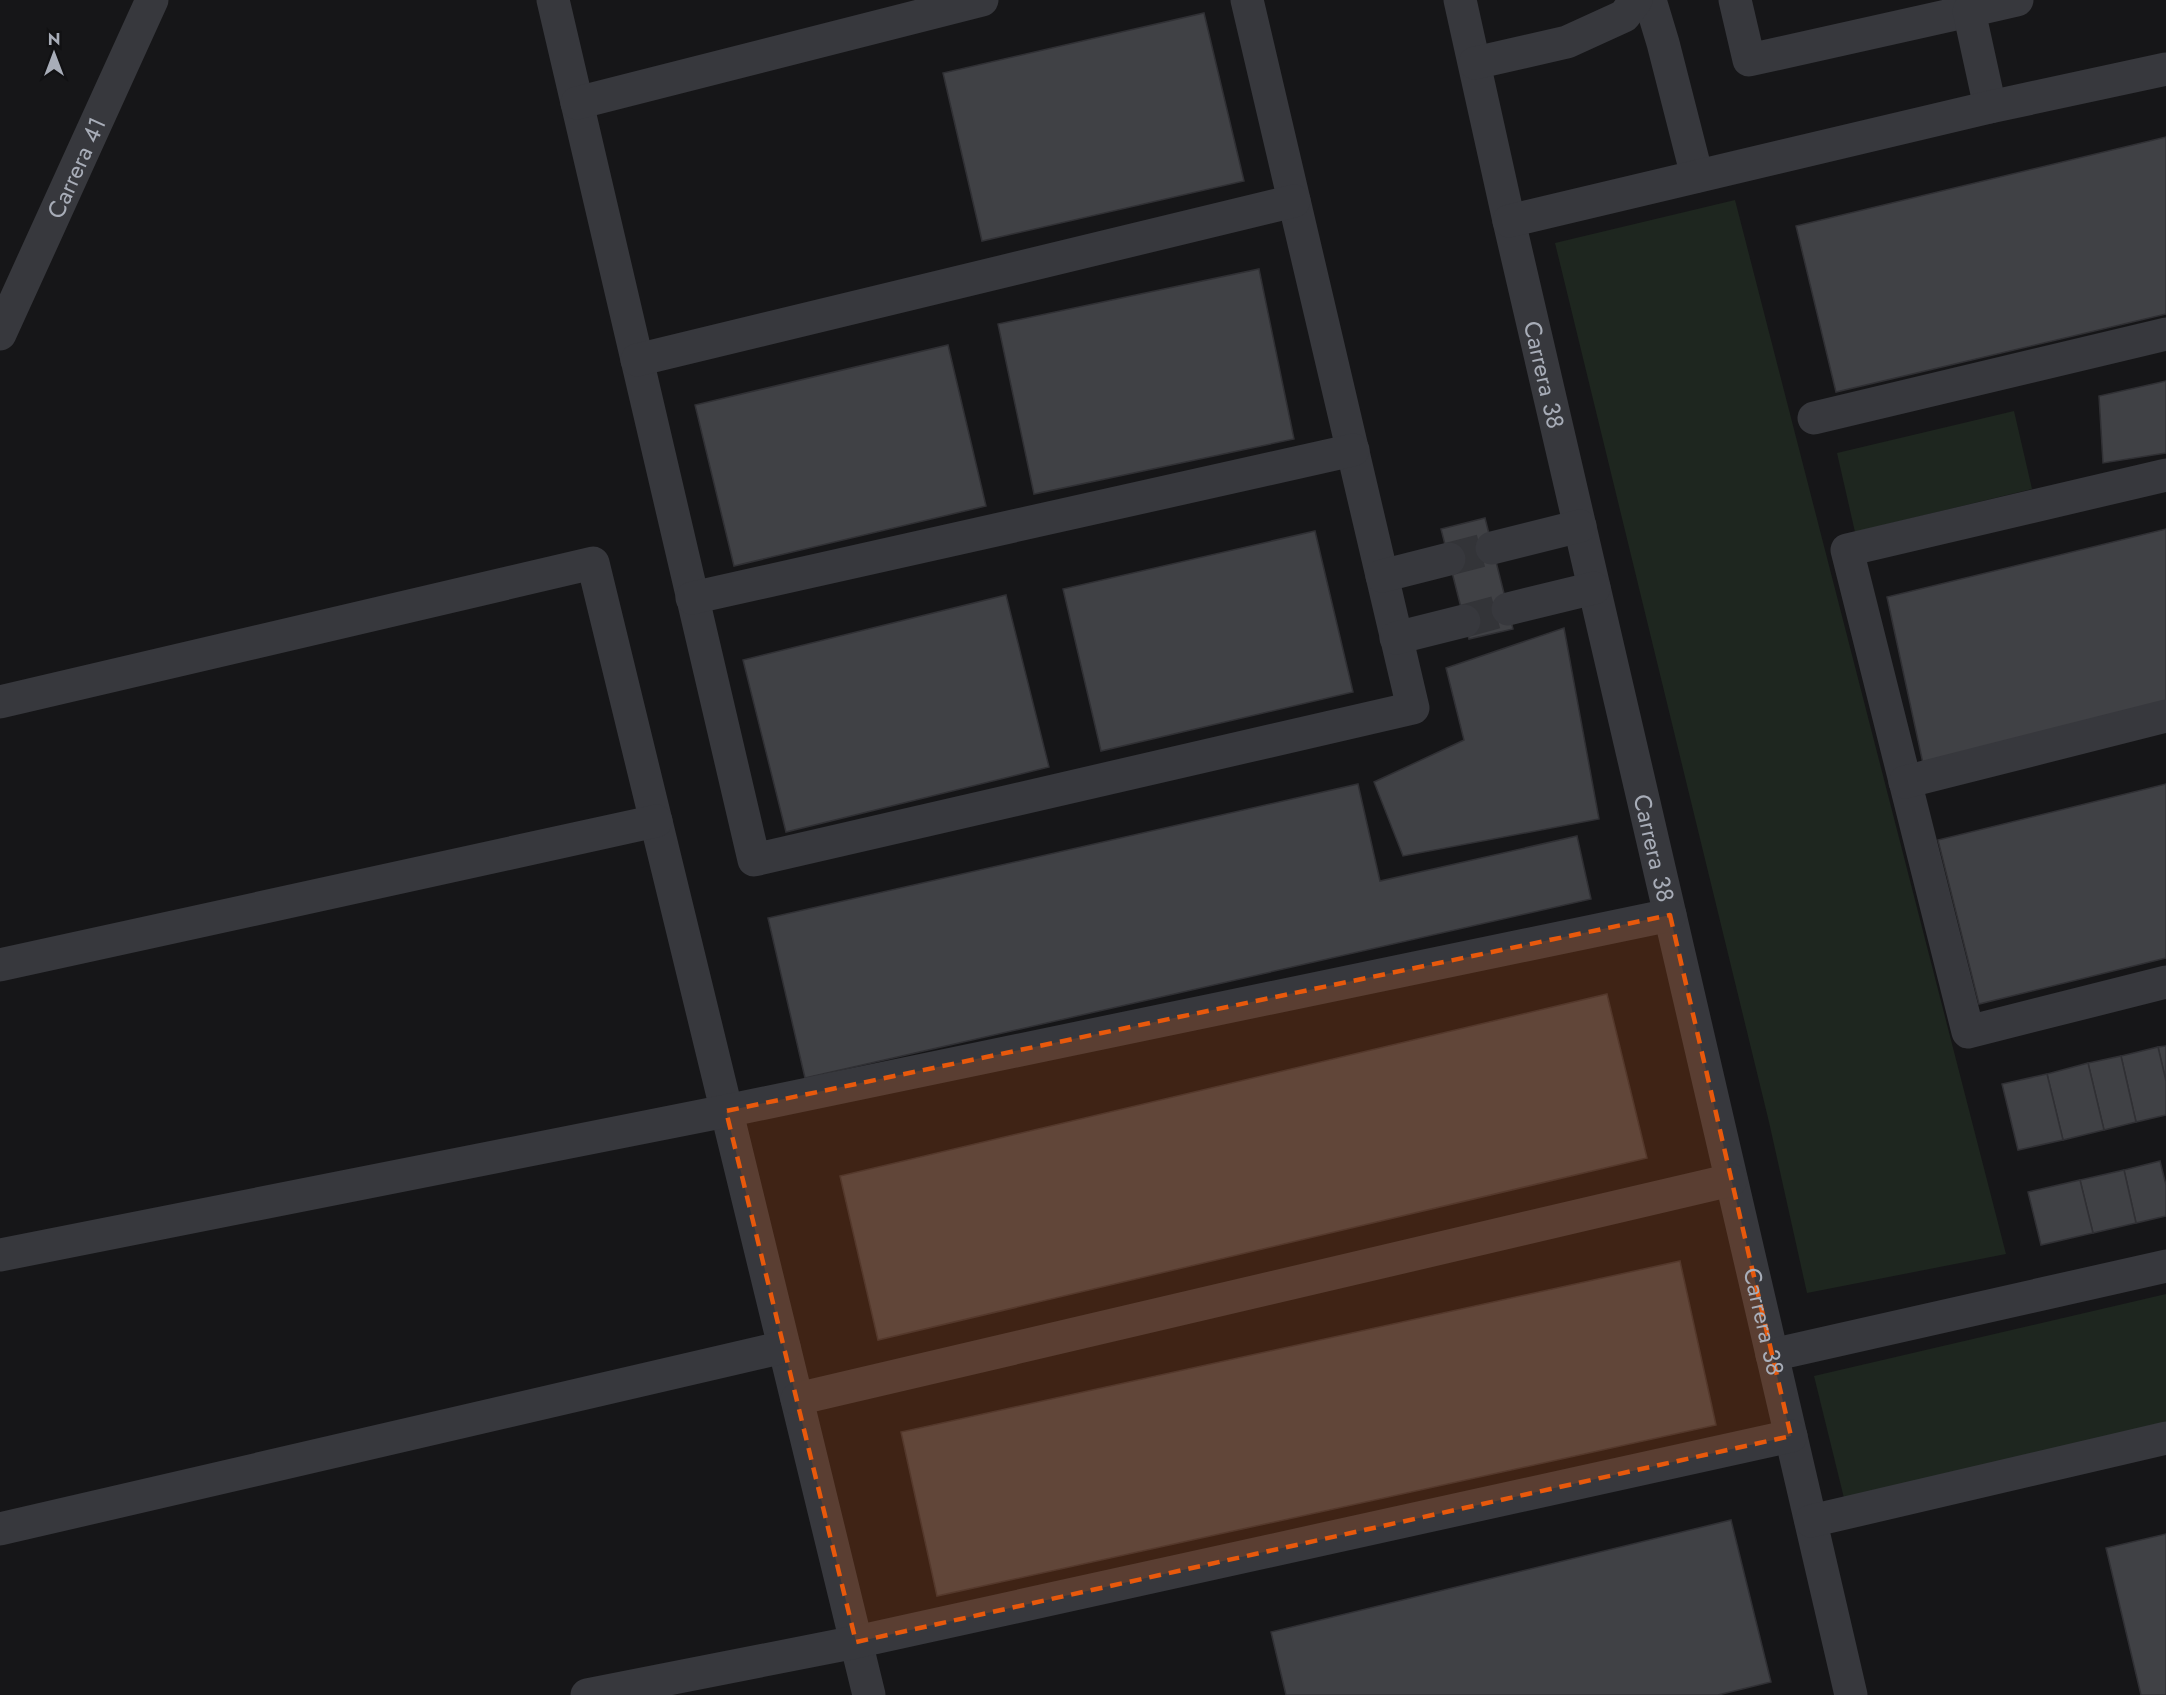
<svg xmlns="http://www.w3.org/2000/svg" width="2166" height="1695" viewBox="0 0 2166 1695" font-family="Jost,sans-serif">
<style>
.green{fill:#1e261f}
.building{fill:#404145;stroke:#303034;stroke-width:1.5}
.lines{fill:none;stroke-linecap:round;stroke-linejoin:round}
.minor-tunnel{stroke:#333438;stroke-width:33;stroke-dasharray:33 16;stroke-linecap:butt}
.minor{stroke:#37383d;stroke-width:33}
.marked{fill:#e8590c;fill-opacity:0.2;stroke:#e8590c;stroke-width:4.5;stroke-dasharray:12 8;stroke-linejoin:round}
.labels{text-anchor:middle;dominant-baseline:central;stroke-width:4.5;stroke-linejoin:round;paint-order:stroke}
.street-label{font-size:24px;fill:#a8adb8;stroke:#111113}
</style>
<rect width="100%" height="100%" fill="#161618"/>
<!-- green -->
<g class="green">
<path d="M1735,200L2006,1254L1807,1293L1769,1122L1555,243Z"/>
<path d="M2014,411L2032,489L1855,532L1837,453Z"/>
<path d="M2166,1294V1422L1844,1498L1814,1376Z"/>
</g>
<!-- building -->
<g class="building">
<path d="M1204,13L1244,181L982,241L943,73Z"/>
<path d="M2166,137V314L1836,392L1796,226Z"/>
<path d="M1259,269L1294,439L1034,494L998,324Z"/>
<path d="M948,345L986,506L734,566L695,405Z"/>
<path d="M2166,381V453L2103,463L2099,396Z"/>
<path d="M1485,518L1513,629L1469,639L1441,529Z"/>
<path d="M2166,529V707L1924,768L1887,597Z"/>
<path d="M1315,531L1353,692L1101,751L1063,589Z"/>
<path d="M1006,595L1049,767L786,832L743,660Z"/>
<path d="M1564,628L1599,819L1403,856L1374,782L1464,740L1446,668Z"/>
<path d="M1358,784L1380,881L1577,836L1591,899L805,1078L768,918Z"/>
<path d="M2166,784V958L1979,1004L1938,840Z"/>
<path d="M1607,994L1647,1158L878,1340L840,1176Z"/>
<path d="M2166,1046V1081L2158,1047Z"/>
<path d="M2158,1047L2166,1081V1115L2136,1122L2121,1056Z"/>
<path d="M2121,1056L2136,1122L2104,1130L2088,1063Z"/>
<path d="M2088,1063L2104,1130L2063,1140L2047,1074Z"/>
<path d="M2047,1074L2063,1140L2018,1150L2002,1084Z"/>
<path d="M2160,1161L2166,1185V1216L2136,1223L2124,1170Z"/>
<path d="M2124,1170L2136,1223L2093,1233L2080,1180Z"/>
<path d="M2080,1180L2093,1233L2041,1245L2028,1192Z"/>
<path d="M1680,1261L1716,1425L937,1596L901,1432Z"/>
<path d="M1731,1520L1771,1682L1718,1695H1286L1271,1632Z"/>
<path d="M2166,1534V1695H2141L2106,1548Z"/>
</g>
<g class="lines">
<!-- minor-tunnel -->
<g class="minor-tunnel">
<path d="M1449,559L1492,548"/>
<path d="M1464,621L1508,609"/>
</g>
<!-- minor -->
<g class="minor">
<path d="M553,0L754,860L1413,708L1247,0"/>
<path id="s1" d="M1460,0L1509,221L1851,1695"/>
<path d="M1650,0L1663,43L1697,176"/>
<path d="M1735,0L1749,60L1969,11"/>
<path d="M1475,63L1567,42L1624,16L1636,0"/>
<path d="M577,103L982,0"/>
<path d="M1990,107L1969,11L2017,0"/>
<path d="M1509,221L1990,107L2166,69"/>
<path id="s2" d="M0,334L152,0"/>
<path d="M637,360L1294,201"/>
<path d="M1814,418L2166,334"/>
<path d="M2166,475L1847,550L1968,1032L2166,982"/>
<path d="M1492,548L1580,526"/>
<path d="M1382,576L1449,559"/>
<path d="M692,598L1353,450"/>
<path d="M1508,609L1594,588"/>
<path d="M1396,638L1464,621"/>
<path d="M0,702L593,563L869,1695"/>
<path d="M1905,782L2166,716"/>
<path d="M0,965L656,821"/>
<path d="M0,1255L726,1111L1670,915"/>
<path d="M1772,1355L2166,1266"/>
<path d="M797,1399L1731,1180"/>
<path d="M1811,1521L2166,1438"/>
<path d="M0,1529L784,1347"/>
<path d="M587,1695L856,1642L1791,1436"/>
</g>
</g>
<!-- marked area -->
<path class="marked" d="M1670,915L1791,1436L856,1642L726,1111Z"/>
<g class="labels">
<!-- street labels -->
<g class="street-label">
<text stroke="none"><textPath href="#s2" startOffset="183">Carrera 41</textPath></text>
<text stroke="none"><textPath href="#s1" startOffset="384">Carrera 38</textPath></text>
<text stroke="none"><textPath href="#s1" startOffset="870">Carrera 38</textPath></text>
<text stroke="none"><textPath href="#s1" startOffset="1356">Carrera 38</textPath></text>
</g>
</g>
<!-- north arrow -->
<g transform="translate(54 54)" stroke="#111113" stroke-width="4.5" paint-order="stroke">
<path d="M0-4.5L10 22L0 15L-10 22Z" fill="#a8adb8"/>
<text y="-9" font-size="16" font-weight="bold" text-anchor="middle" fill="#a8adb8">N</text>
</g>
</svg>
